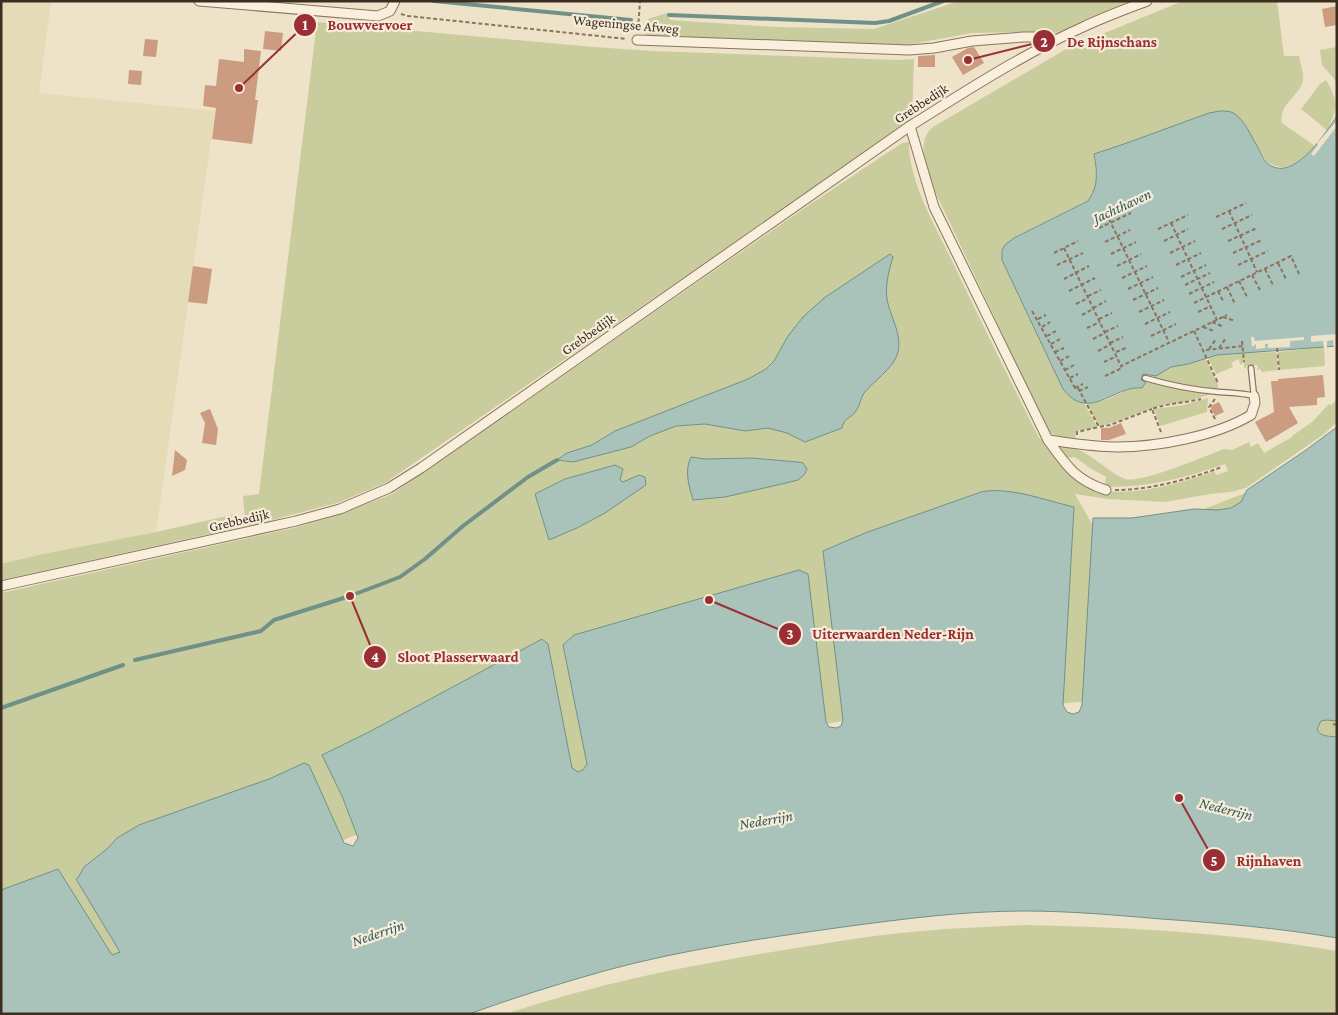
<svg xmlns="http://www.w3.org/2000/svg" width="1338" height="1015" viewBox="0 0 1338 1015" font-family="'Crimson Pro',serif">
<style>
.farmland{fill:#e4dbb7}
.green{fill:#c9cd9d}
.water{fill:#aac3ba;stroke:#709188}
.pier{fill:#eee2c9}
.lines{fill:none;stroke-linecap:round;stroke-linejoin:round}
.stream{stroke:#709188;stroke-width:4}
.building{fill:#cc9c80}
.service-casing{stroke:#8b745e;stroke-width:7}
.minor-casing{stroke:#8b745e;stroke-width:11}
.path{stroke:#8b745e;stroke-width:2;stroke-dasharray:4 2.5;stroke-linecap:butt}
.service{stroke:#f9efdd;stroke-width:4.5}
.minor{stroke:#f9efdd;stroke-width:9}
.labels{text-anchor:middle;dominant-baseline:central;stroke-width:4.5;stroke-linejoin:round;paint-order:stroke}
.street-label{font-size:14px;fill:#3c2d21;stroke:#f6ecd9}
.water-label{font-size:15px;font-style:italic;fill:#315b56;stroke:#f6ecd9}
.leader{fill:none;stroke:#992f34;stroke-width:2}
.callout-dot{fill:#992f34;stroke:#f6ecd9;stroke-width:2}
.mark-label{font-size:15px;text-anchor:middle;font-weight:bold;fill:#fff}
.callout-label{font-size:15px;text-anchor:middle;font-weight:bold;fill:#992f34;stroke:#f6ecd9;stroke-width:4.5;stroke-linejoin:round;paint-order:stroke}
</style>
<rect width="100%" height="100%" fill="#eee2c9"/>
<!-- farmland -->
<path class="farmland" d="M1,1H51L39,93L215,111L156,532L43,554L1,564Z"/>
<!-- green -->
<g class="green">
<path d="M959,1H1135L1052,37L1037,32H1025L972,33L906,45H821L646,36L648,19L667,13L670,20L776,27L874,29Z"/>
<path d="M1183,1H1277L1284,56H1299C1300,63 1304,73 1303,80C1301,95 1278,104 1282,123L1315,146C1301,161 1288,175 1267,162C1253,140 1240,108 1209,113L1124,144L1094,154L1097,184L1088,201L1014,238L1002,260L1063,389L1067,394L1084,403L1097,427L1076,431L1075,440L1058,437L1048,431L931,183C926,165 916,141 933,127L1068,48Z"/>
<path d="M317,22L594,47L653,51L897,60L914,59L912,118L796,200L385,483L337,503L249,526L245,520L243,496L259,494Z"/>
<path d="M1337,47V82L1322,65L1320,50Z"/>
<path d="M1326,80C1338,100 1338,109 1327,130L1301,109L1320,84Z"/>
<path d="M909,142C908,181 937,229 953,263C981,322 1010,380 1039,438L1044,441C1053,455 1064,473 1078,482C1113,504 1179,484 1214,471L1216,475L1228,471L1225,464C1186,478 1149,487 1107,487L1105,485L1106,477L1090,468L1075,457L1066,458L1059,449L1060,447C1085,444 1104,471 1125,479C1141,484 1205,456 1224,449L1232,450L1249,442L1251,447L1258,443L1264,453L1292,437V436L1312,422L1329,404L1331,405L1337,400V422L1324,434L1246,488L1231,492L1210,494L1165,502L1108,499L1075,494L1093,526L1194,513L1299,472L1337,451V737L1079,702L837,722L587,769L350,837L123,950L29,1014H1V593L298,527L341,514L392,494L803,209L902,143Z"/>
<path d="M1324,347L1325,366L1279,370L1278,352Z"/>
<path d="M1276,352L1278,370L1261,372V369L1257,370L1258,365L1246,366V368H1244V353Z"/>
<path d="M1243,353L1244,362L1241,365L1238,359L1231,363L1233,367L1216,374L1208,358L1217,355Z"/>
<path d="M1205,358L1218,384V389L1186,386L1154,379V376L1171,367L1188,364Z"/>
<path d="M1146,382L1188,391L1212,394L1184,402L1161,405L1109,424L1099,426L1086,403L1106,400L1131,388H1140L1144,386Z"/>
<path d="M1208,398L1207,412L1160,426L1154,409L1184,405Z"/>
<path d="M236,514L237,521L232,529L1,580V564L43,554L156,532Z"/>
<path d="M1024,925C1128,927 1234,933 1337,951V1014H506C592,985 681,967 772,952C821,944 872,935 922,931C956,928 990,927 1024,925Z"/>
</g>
<!-- water -->
<g class="water">
<path d="M1220,111C1225,111 1231,111 1235,114C1245,121 1251,136 1257,146C1260,151 1263,159 1267,163C1293,185 1325,133 1337,116V346L1217,355L1188,364L1171,367L1156,376L1143,374L1141,380L1146,382L1142,388C1114,385 1089,423 1063,389L1002,260V250L1005,245L1014,238L1088,201C1099,185 1097,172 1094,154L1124,144L1209,113Z"/>
<path d="M890,254L893,257C889,270 885,285 887,299C890,317 904,337 897,355C893,368 873,382 864,393C860,399 860,406 856,411C851,419 845,416 842,428L805,442L787,433L768,428L745,431L705,424L676,426L650,436L631,447L573,462L557,460L567,453L592,445L615,431L748,379L766,369L774,361L788,336L803,317L824,298Z"/>
<path d="M1337,427V721L1327,720L1321,721L1317,729C1320,737 1329,736 1337,737V938C1279,928 1220,923 1161,919C1115,915 1069,911 1024,911C963,911 903,919 843,927C764,938 680,950 604,971C558,984 513,998 469,1014H1V890L58,869L112,955L120,952L76,879L79,876L84,867L108,848L117,838L139,825L269,779L304,763L309,765L344,843L353,846L358,838L342,796L322,755L369,732L542,639L548,644L572,768L578,772L583,770L587,764L563,645L574,635L799,570L808,574L826,722L829,727L836,728L841,726L843,720L823,551L865,533L981,492C1009,486 1047,501 1074,507L1063,705L1067,712L1073,714L1079,712L1082,705L1093,518H1132L1194,509L1218,510L1231,508L1241,502L1247,490L1306,450Z"/>
<path d="M691,457L705,459L751,458L798,462L803,463L807,469L804,475L798,480L786,483L725,497L693,500C689,486 684,471 691,457Z"/>
<path d="M615,465L623,469L620,480L623,482L639,475L645,477L646,485L605,513L577,528L549,540L535,494L565,479Z"/>
</g>
<!-- pier -->
<g class="pier">
<path d="M1335,123L1337,126L1314,156L1311,154L1318,145L1317,143Z"/>
<path d="M1337,334V349H1334L1333,340L1327,341V350H1324L1323,341L1311,342V336Z"/>
<path d="M1251,337H1254L1255,341L1304,337V340L1290,341V347L1268,348V344H1265V348L1256,349V344L1252,347Z"/>
</g>
<g class="lines">
<!-- stream -->
<g class="stream">
<path d="M434,1L631,20"/>
<path d="M669,15L875,23L889,21L943,1"/>
<path d="M135,660L261,631L274,620L350,596L400,577L425,559L463,526L528,477L557,460"/>
<path d="M1,708L123,665"/>
</g>
</g>
<!-- building -->
<g class="building">
<path d="M1337,6V25L1325,27L1322,9Z"/>
<path d="M265,31L283,33L281,51L263,49Z"/>
<path d="M145,39L158,40L156,57L143,56Z"/>
<path d="M974,47L984,63L963,75L952,57L968,48Z"/>
<path d="M244,49L261,51L255,100H258L252,144L212,139L216,108L203,106L205,85L216,86L219,59L244,62Z"/>
<path d="M935,55V67H918V56Z"/>
<path d="M129,70L142,71L141,85L128,84Z"/>
<path d="M193,266L212,269L207,304L188,302Z"/>
<path d="M1323,375L1325,397L1317,398V405L1289,407L1298,423L1266,442L1255,422L1274,412L1271,381H1278V379Z"/>
<path d="M1219,402L1224,412L1215,416L1210,406Z"/>
<path d="M210,409L218,429L216,445L202,443L205,423L200,413Z"/>
<path d="M1121,423L1126,434L1109,440H1101V428H1109Z"/>
<path d="M175,450L187,460L185,470L172,476Z"/>
</g>
<g class="lines">
<!-- service casing -->
<g class="service-casing">
<path id="service" d="M1145,378C1169,385 1194,390 1219,392C1231,393 1242,393 1254,396L1251,368"/>
</g>
<!-- minor casing -->
<g class="minor-casing">
<g id="minor">
<path d="M199,1L378,16L390,11L395,1"/>
<path d="M637,40L909,50L934,48L972,41L1023,37H1038L1051,43"/>
<path d="M910,126L934,207L1048,440C1066,465 1075,480 1106,490"/>
<path d="M1048,440C1071,443 1094,447 1117,447C1158,447 1216,436 1251,415L1255,403L1254,396"/>
<path d="M1,586L296,521L340,509L389,488L421,468L910,126C966,91 1023,54 1083,27C1104,17 1126,9 1147,1"/>
</g>
</g>
<!-- path -->
<g class="path">
<path d="M401,14L408,16L627,39"/>
<path d="M638,29L640,1"/>
<path d="M1229,211L1257,272"/>
<path d="M1216,217L1246,203"/>
<path d="M1109,219L1169,342"/>
<path d="M1171,223L1217,320"/>
<path d="M1099,228L1131,213"/>
<path d="M1158,229L1188,215"/>
<path d="M1222,229L1252,215"/>
<path d="M1164,241L1188,229"/>
<path d="M1228,241L1257,228"/>
<path d="M1105,242L1130,230"/>
<path d="M1064,248L1121,366"/>
<path d="M1054,253L1078,241"/>
<path d="M1170,253L1195,241"/>
<path d="M1233,253L1262,240"/>
<path d="M1111,254L1136,242"/>
<path d="M1278,263L1286,279"/>
<path d="M1057,265L1083,253"/>
<path d="M1176,265L1201,253"/>
<path d="M1238,265L1268,251"/>
<path d="M1117,266L1141,254"/>
<path d="M1265,269L1273,285"/>
<path d="M1252,275L1261,292"/>
<path d="M1181,277L1206,265"/>
<path d="M1122,278L1147,266"/>
<path d="M1064,279L1089,266"/>
<path d="M1239,281L1247,297"/>
<path d="M1185,285L1210,273"/>
<path d="M1227,287L1235,304"/>
<path d="M1128,289L1153,277"/>
<path d="M1069,291L1095,278"/>
<path d="M1218,291L1223,301"/>
<path d="M1189,294L1214,282"/>
<path d="M1088,296L1101,290"/>
<path d="M1133,300L1158,288"/>
<path d="M1194,303L1291,256L1299,274"/>
<path d="M1076,304L1088,298"/>
<path d="M1093,308L1106,301"/>
<path d="M1032,311L1075,388H1078L1099,427L1110,425L1152,409"/>
<path d="M1139,312L1164,300"/>
<path d="M1198,312L1211,306"/>
<path d="M1082,315L1093,309"/>
<path d="M1223,317L1235,321"/>
<path d="M1038,319L1046,315"/>
<path d="M1099,319L1112,313"/>
<path d="M1212,322L1224,327"/>
<path d="M1145,324L1170,312"/>
<path d="M1042,327L1050,322"/>
<path d="M1203,327L1214,331"/>
<path d="M1087,328L1100,322"/>
<path d="M1194,331L1218,383"/>
<path d="M1105,332L1118,326"/>
<path d="M1047,336L1056,331"/>
<path d="M1151,336L1176,324"/>
<path d="M1093,339L1105,333"/>
<path d="M1242,341L1244,362"/>
<path d="M1110,343L1123,337"/>
<path d="M1051,344L1060,339"/>
<path d="M1219,348L1226,338"/>
<path d="M1277,348L1279,370"/>
<path d="M1209,349L1216,339"/>
<path d="M1206,350L1243,346"/>
<path d="M1098,351L1111,344"/>
<path d="M1055,352L1064,348"/>
<path d="M1116,352L1128,347"/>
<path d="M1060,361L1069,356"/>
<path d="M1104,362L1117,356"/>
<path d="M1065,370L1074,365"/>
<path d="M1105,376L1122,368L1121,366L1227,315"/>
<path d="M1070,378L1078,374"/>
<path d="M1075,388L1083,384"/>
<path d="M1079,391L1088,387"/>
<path d="M1215,399L1209,407L1216,421"/>
<path d="M1161,432L1152,409C1168,403 1185,403 1201,399"/>
<path d="M1077,435V432L1099,427"/>
<path d="M1115,490C1151,490 1189,479 1222,467"/>
<path d="M1333,724L1337,725"/>
</g>
<!-- service -->
<use href="#service" class="service"/>
<!-- minor -->
<use href="#minor" class="minor"/>
</g>
<g class="labels">
<!-- street labels -->
<g class="street-label">
<text transform="translate(626 24) rotate(5)">Wageningse Afweg</text>
<text transform="translate(921 103) rotate(-33)">Grebbedijk</text>
<text transform="translate(588 334) rotate(-35)">Grebbedijk</text>
<text transform="translate(239 520) rotate(-13)">Grebbedijk</text>
</g>
<!-- water labels -->
<g class="water-label">
<text transform="translate(1122 206) rotate(-25)">Jachthaven</text>
<text transform="translate(1226 809) rotate(14)">Nederrijn</text>
<text transform="translate(766 820) rotate(-10)">Nederrijn</text>
<text transform="translate(378 933) rotate(-19)">Nederrijn</text>
</g>
</g>
<!-- callouts -->
<path class="leader" d="M239 88L305 25M968 60L1044 41M709 600L790 634M350 596L375 657M1179 798L1214 860"/>
<g class="callout-dot">
<circle cx="239" cy="88" r="5"/>
<circle cx="968" cy="60" r="5"/>
<circle cx="709" cy="600" r="5"/>
<circle cx="350" cy="596" r="5"/>
<circle cx="1179" cy="798" r="5"/>
<circle cx="305" cy="25" r="12"/>
<circle cx="1044" cy="41" r="12"/>
<circle cx="790" cy="634" r="12"/>
<circle cx="375" cy="657" r="12"/>
<circle cx="1214" cy="860" r="12"/>
</g>
<g class="mark-label">
<text x="305" y="30">1</text>
<text x="1044" y="47">2</text>
<text x="790" y="639">3</text>
<text x="375" y="662">4</text>
<text x="1214" y="866">5</text>
</g>
<g class="callout-label">
<text x="370" y="30">Bouwvervoer</text>
<text x="1112" y="47">De Rijnschans</text>
<text x="893" y="639">Uiterwaarden Neder-Rijn</text>
<text x="458" y="662">Sloot Plasserwaard</text>
<text x="1269" y="866">Rijnhaven</text>
</g>
<!-- border -->
<rect width="1338" height="1015" fill="none" stroke="#3c2d21" stroke-width="5"/>
</svg>
